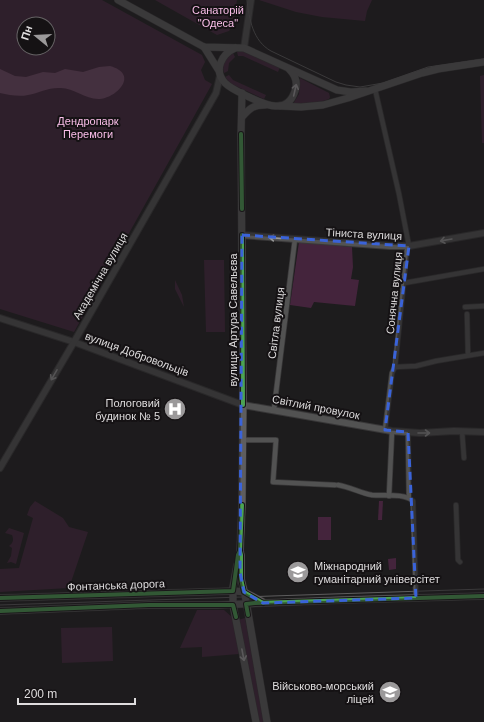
<svg xmlns="http://www.w3.org/2000/svg" width="484" height="722" viewBox="0 0 484 722" font-family="Arial,sans-serif">
<style>
.green{fill:#44243c;fill-rule:evenodd}
.water{fill:#734968}
.lines{fill:none;stroke-linecap:round;stroke-linejoin:round}
.minor-casing{stroke:#383738;stroke-width:6}
.tertiary-casing{stroke:#383738;stroke-width:8}
.secondary-casing{stroke:#383738;stroke-width:8}
.minor{stroke:#525252;stroke-width:4.5}
.tertiary{stroke:#525252;stroke-width:6}
.secondary{stroke:#5e5d5e;stroke-width:7}
.tram{stroke:#5e5d5e;stroke-width:1}
.cycleway-casing{stroke:#151214;stroke-width:6}
.cycleway{stroke:#4ca352;stroke-width:4}
.oneway{stroke:#a5a3a4}
.oneway2{stroke:#989898}
.marked{fill:none;stroke:#3a63d9;stroke-width:3;stroke-dasharray:8 5;stroke-linejoin:round}
.labels{text-anchor:middle;dominant-baseline:central;stroke-width:4;stroke-linejoin:round;paint-order:stroke}
.park-label{font-size:11px;fill:#fabee9;stroke:#151214}
.street-label{font-size:11px;fill:#dfddde;stroke:#151214}
.poi-label{font-size:11px;fill:#dfddde;stroke:#151214;text-anchor:end}
</style>
<rect width="100%" height="100%" fill="#1d1c1d"/>
<!-- green -->
<g class="green">
<path d="M0,0H102L202,55L205,62L201,70L205,80L212,84L74,332L0,309ZM24,24H48V48H24Z"/>
<path d="M155,0H237L233,25L229,31L217,35Z"/>
<path d="M259,0H372L367,11L365,21L322,17L296,12Z"/>
<path d="M240,51H244L280,67L278,72L243,56H238L237,52Z"/>
<path d="M233,53L235,57L229,63L228,71L224,73C221,64 226,58 233,53Z"/>
<path d="M229,75L233,80L266,95L264,99L231,84L225,77Z"/>
<path d="M484,75V143H482L480,76Z"/>
<path d="M300,78L329,93L330,97L329,99L315,104H293L299,94Z"/>
<path d="M299,242L352,247L353,267L351,279L359,280L355,306L314,302L311,308L290,305Z"/>
<path d="M204,260H224L225,332H206Z"/>
<path d="M175,280L182,295L184,307L175,289Z"/>
<path d="M35,501L63,518L69,527L88,532L69,588L0,592V569L19,568L33,518L27,515L30,507Z"/>
<path d="M379,501H383L382,520H378Z"/>
<rect x="318" y="517" width="13" height="23"/>
<path d="M9,528L24,533L16,564L11,562L7,563L11,556L12,548L9,546C13,543 14,540 12,535L5,533Z"/>
<path d="M396,558V569L389,570L388,559Z"/>
<path d="M197,610H224L234,619L239,654L202,657V647L180,648Z"/>
<path d="M245,618L265,722H257L238,620Z"/>
<path d="M112,627L113,661L62,663L61,628Z"/>
</g>
<!-- water -->
<path class="water" d="M110,66C139,74 118,97 100,99C86,100 74,88 61,88C49,87 39,93 28,95C19,97 9,95 0,93V69L15,76L26,77L43,72L55,73L65,69L83,72L99,67Z"/>
<g class="lines">
<!-- minor casing -->
<g class="minor-casing">
<g id="minor">
<path d="M375,89L399,194L409,246L407,250L395,367L392,373L385,430"/>
<path d="M404,283L484,269"/>
<path d="M465,307L484,306"/>
<path d="M467,314L468,355"/>
<path d="M395,367L416,366L436,361L484,353"/>
<path d="M274,409L295,239"/>
<path d="M462,431L464,458"/>
<path d="M408,432L409,498"/>
<path d="M243,440H276L273,482L335,485"/>
<path d="M338,485C350,487 361,493 372,495C384,496 404,493 413,501L416,598"/>
<path d="M389,496L392,431"/>
<path d="M456,505L458,560L460,562"/>
</g>
</g>
<!-- tertiary casing -->
<g class="tertiary-casing">
<g id="tertiary">
<path d="M244,48L251,0"/>
<path d="M242,235L390,246H409L484,233"/>
<path d="M0,318L74,342L243,405L392,431L420,433L454,431L484,432"/>
<path d="M0,468L74,342L216,93L220,76"/>
</g>
</g>
<!-- secondary casing -->
<g class="secondary-casing">
<g id="secondary">
<path d="M118,0L204,47L244,48L337,90L351,92L366,91"/>
<path d="M204,47L219,71"/>
<path d="M235,48C222,54 213,70 225,83C231,89 241,93 249,97C264,104 287,116 295,91C298,83 295,75 289,69"/>
<path d="M242,93L241,134L243,405L242,505L240,551L241,555V579L245,595L267,722"/>
<path d="M280,106L301,107L323,105L348,98L422,73L438,69L484,62"/>
<path d="M242,117C249,109 253,105 265,105"/>
<path d="M237,565L233,587V605L256,722"/>
<path d="M0,598L235,591L244,592L263,602"/>
<path d="M0,611L149,605H217L343,600L484,596"/>
</g>
</g>
<!-- minor -->
<use href="#minor" class="minor"/>
<!-- tertiary -->
<use href="#tertiary" class="tertiary"/>
<!-- secondary -->
<use href="#secondary" class="secondary"/>
<!-- tram -->
<g class="tram">
<path d="M247,0C249,19 253,41 271,51L336,82L346,85L360,87L383,83L428,67L484,59"/>
<path d="M0,605L484,589"/>
</g>
<!-- cycleway casing -->
<g class="cycleway-casing">
<g id="cycleway">
<path d="M241,134L242,209"/>
<path d="M242,235L243,405"/>
<path d="M242,505L240,551L241,555V579L244,592L263,603"/>
<path d="M0,598L233,591L238,555L240,551"/>
<path d="M0,611L149,605H233L236,617"/>
<path d="M248,615L246,604L255,603L484,596"/>
</g>
</g>
<!-- cycleway -->
<use href="#cycleway" class="cycleway"/>
</g>
<!-- one-way arrows -->
<defs><path id="oneway-shaft" d="M-6 0H5M1.5-3L5.5 0L1.5 3" fill="none" stroke-width="1.6" stroke-linecap="round" stroke-linejoin="round"/></defs>
<g class="oneway">
<use href="#oneway-shaft" transform="translate(295 90) rotate(-77)"/>
<use href="#oneway-shaft" transform="translate(243 655) rotate(79)"/>
</g>
<g class="oneway2">
<use href="#oneway-shaft" transform="translate(275 238) rotate(-176)"/>
<use href="#oneway-shaft" transform="translate(446 240) rotate(170)"/>
<use href="#oneway-shaft" transform="translate(54 375) rotate(120)"/>
<use href="#oneway-shaft" transform="translate(424 433)"/>
</g>
<!-- marked area -->
<path d="M0 0H484V722H0ZM242,235L409,246L385,430L408,432L416,598L263,603L244,592L240,572Z" fill="#1d1c1d" fill-opacity=".55" fill-rule="evenodd"/>
<path class="marked" d="M242,235L409,246L385,430L408,432L416,598L263,603L244,592L240,572Z"/>
<!-- icons -->
<defs>
<g id="hospital-disc" transform="scale(1.15)"><circle r="9.5" fill="#9b999a" stroke="#151214"/><path d="M-5-5h3v3.5h4V-5h3V5h-3V1.5h-4V5h-3Z" fill="#fff"/></g>
<g id="university-disc" transform="scale(1.15)"><circle r="9.5" fill="#9b999a" stroke="#151214"/><path d="M0-5L7-2L0 1L-7-2ZM-4 1L0 2.5L4 1V4Q0 6-4 4Z" fill="#fff"/></g>
</defs>
<g fill-rule="evenodd">
<use href="#hospital-disc" x="175" y="409"/>
<use href="#university-disc" x="298" y="572"/>
<use href="#university-disc" x="390" y="692"/>
</g>
<g class="labels">
<!-- park labels -->
<g class="park-label">
<text x="218" y="10">Санаторій<tspan x="218" dy="13">"Одеса"</tspan></text>
<text x="88" y="121">Дендропарк<tspan x="88" dy="13">Перемоги</tspan></text>
</g>
<!-- street labels -->
<g class="street-label">
<text transform="translate(364 234) rotate(3)">Тіниста вулиця</text>
<text transform="translate(100 276) rotate(-60)">Академічна вулиця</text>
<text transform="translate(394 293) rotate(-84)">Сонячна вулиця</text>
<text transform="translate(233 320) rotate(-90)">вулиця Артура Савельєва</text>
<text transform="translate(276 323) rotate(-83)">Світла вулиця</text>
<text transform="translate(137 354) rotate(20)">вулиця Добровольців</text>
<text transform="translate(316 407) rotate(11)">Світлий провулок</text>
<text transform="translate(116 585) rotate(-2)">Фонтанська дорога</text>
</g>
<!-- poi labels -->
<g class="poi-label">
<text x="160" y="403">Пологовий<tspan x="160" dy="13">будинок № 5</tspan></text>
<text x="314" y="566" text-anchor="start">Міжнародний<tspan x="314" dy="13">гуманітарний універсітет</tspan></text>
<text x="374" y="686">Військово-морський<tspan x="374" dy="13">ліцей</tspan></text>
</g>
</g>
<!-- north arrow -->
<g transform="translate(36 36) rotate(288)"><circle r="19" fill="#151214" stroke="#666365"/>
<path d="M0-3L7 15L0 10L-7 15Z" fill="#9b999a"/>
<text y="-6" font-size="11" font-weight="bold" text-anchor="middle" fill="#dfddde">Пн</text>
</g>
<!-- scale -->
<path d="M18 698v6h117v-6" fill="none" stroke="#dfddde" stroke-width="2"/>
<text x="24" y="698" font-size="12" fill="#dfddde" stroke="#151214" stroke-width="3" paint-order="stroke">200 m</text>
</svg>
